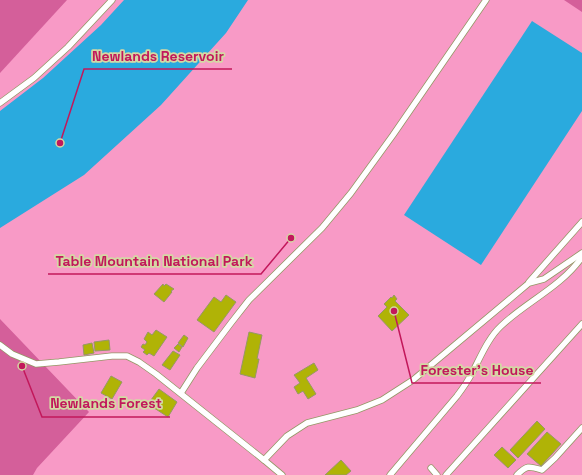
<svg xmlns="http://www.w3.org/2000/svg" width="582" height="475" viewBox="0 0 582 475" font-family="'Space Grotesk',sans-serif">
<style>
.green{fill:#f89ac6}
.forest{fill:#d45f9a}
.water{fill:#2aaade}
.building{fill:#b0b306;stroke:#959867}
.lines{fill:none;stroke-linecap:round;stroke-linejoin:round}
.service-casing{stroke:#949765;stroke-width:7}
.service{stroke:#fff;stroke-width:5.5}
.leader{fill:none;stroke:#c2185b;stroke-width:1.5}
.callout-dot{fill:#c2185b;stroke:#d4d8a4;stroke-width:1.5}
.callout-label{font-size:14px;text-anchor:middle;font-weight:bold;fill:#c2185b;stroke:#d4d8a4;stroke-width:3.5;stroke-linejoin:round;paint-order:stroke}
</style>
<rect width="100%" height="100%" fill="#d4d8a4"/>
<!-- green -->
<rect class="green" x="0" y="0" width="582" height="475"/>
<!-- forest -->
<g class="forest">
<path d="M0,0H67L0,73Z"/>
<path d="M564,0H582V12Z"/>
<path d="M0,319L89,412L37,468L33,475H0Z"/>
</g>
<!-- water -->
<g class="water">
<path d="M124,0H248L226,33L161,105L84,175L0,228V111L43,78L101,25Z"/>
<path d="M532,21L582,53V111L481,265L404,215Z"/>
</g>
<!-- building -->
<g class="building">
<path d="M163,284L164,286L166,284L174,289L171,291L172,292L164,302L154,294Z"/>
<path d="M226,295L236,302L214,332L197,320L214,297L221,302Z"/>
<path d="M394,295L397,299L395,301L409,315L392,331L378,316L387,307L384,304L391,297L392,298Z"/>
<path d="M156,330L167,337L154,356L149,353L147,355L143,352L145,350L141,347L143,344L145,345L147,342L144,339L148,332L152,335Z"/>
<path d="M249,332L262,335L257,359H259L255,378L240,374Z"/>
<path d="M184,335L188,338L183,347L178,343Z"/>
<path d="M109,340L110,350L95,351L94,342Z"/>
<path d="M92,343L94,353L84,355L83,345Z"/>
<path d="M178,344L182,347L179,352L174,348Z"/>
<path d="M173,351L180,355L170,370L162,365Z"/>
<path d="M314,363L318,370L306,378L316,394L308,399L303,391L298,394L294,387L300,383L294,375Z"/>
<path d="M111,376L122,382L112,399L101,393Z"/>
<path d="M159,389L177,402L168,417L148,404Z"/>
<path d="M537,421L545,429L518,458L510,450Z"/>
<path d="M547,432L561,444L541,466L527,454Z"/>
<path d="M502,447L516,460L508,468L494,455Z"/>
<path d="M341,460L351,471L346,475H325Z"/>
</g>
<g class="lines">
<!-- service casing -->
<g class="service-casing">
<g id="service">
<path d="M0,103L34,78L68,47L112,0"/>
<path d="M529,282L582,222"/>
<path d="M0,345L12,354L36,364L59,362L112,356H127L139,362L156,374L264,460L287,436L307,423L357,410L382,400L413,380L529,283L544,279L582,253"/>
<path d="M181,393L197,368L231,323L249,300L322,228L351,193L393,135L486,0"/>
<path d="M264,460L282,475"/>
<path d="M431,468L437,475"/>
<path d="M390,475L457,396C463,388 468,381 472,373C480,358 488,338 501,326C526,302 561,287 582,257"/>
<path d="M446,475L582,324"/>
<path d="M517,475C527,465 529,466 542,470L555,458L582,428"/>
</g>
</g>
<!-- service -->
<use href="#service" class="service"/>
</g>
<!-- callouts -->
<path class="leader" d="M60 143L84 69H232M291 238L261 274H48M394 311L412 383H541M22 366L42 417H170"/>
<g class="callout-dot">
<circle cx="60" cy="143" r="4"/>
<circle cx="291" cy="238" r="4"/>
<circle cx="394" cy="311" r="4"/>
<circle cx="22" cy="366" r="4"/>
</g>
<g class="callout-label">
<text x="158" y="61">Newlands Reservoir</text>
<text x="154" y="266">Table Mountain National Park</text>
<text x="477" y="375">Forester's House</text>
<text x="106" y="408">Newlands Forest</text>
</g>
</svg>
